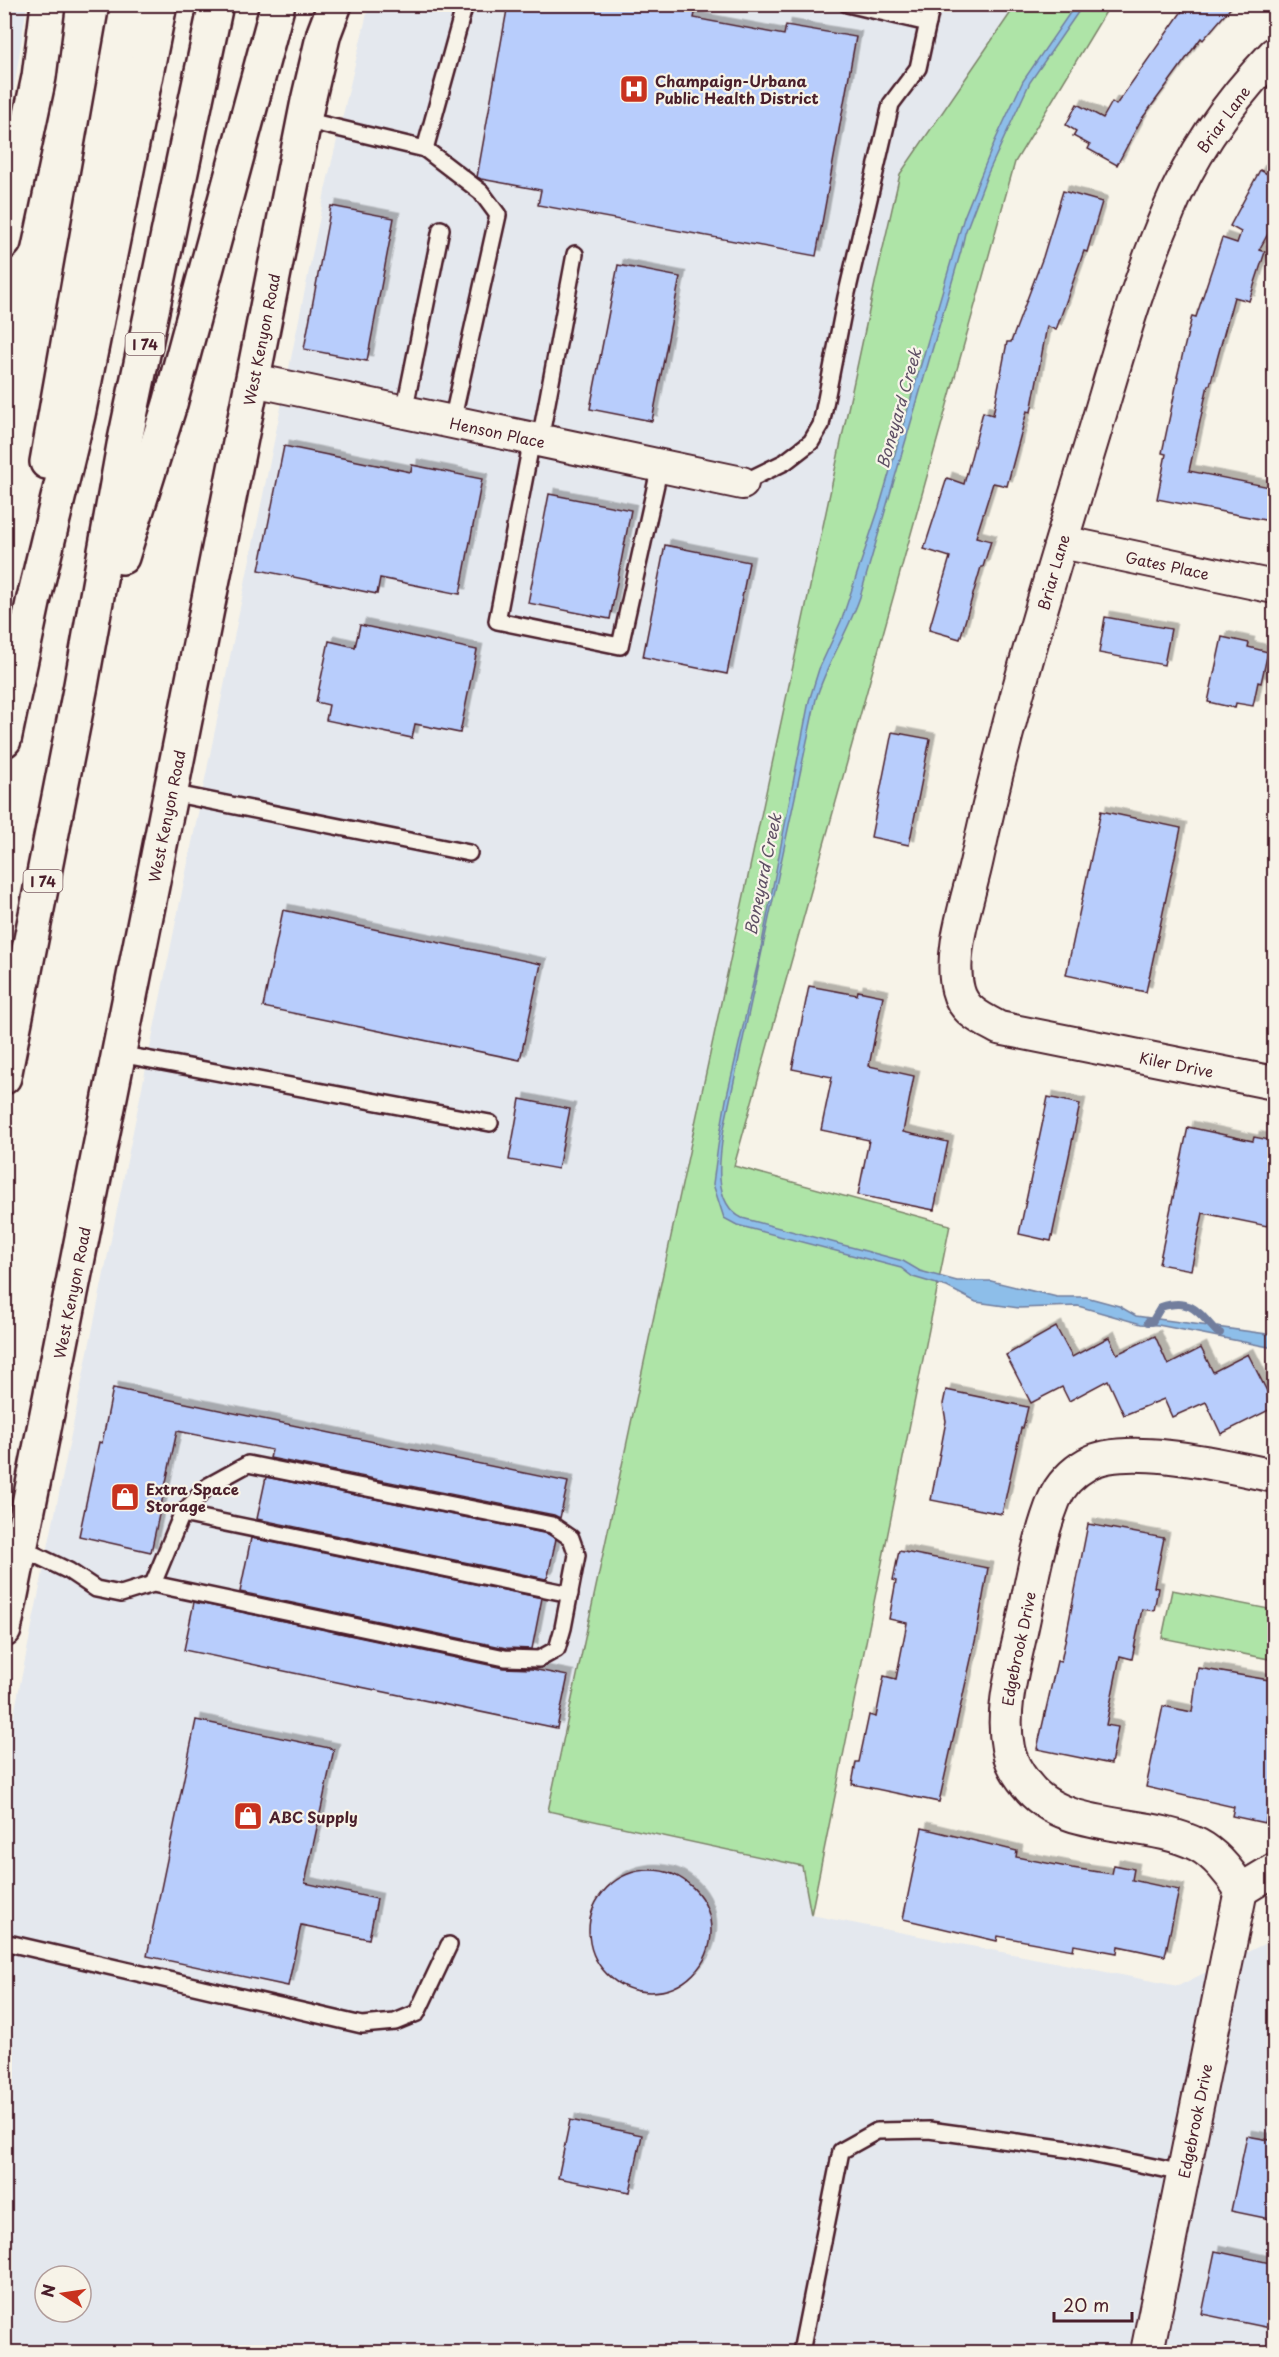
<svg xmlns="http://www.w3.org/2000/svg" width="1279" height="2357" viewBox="0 0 1279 2357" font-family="'Playpen Sans',sans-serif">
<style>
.built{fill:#e4e8ee;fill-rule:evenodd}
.green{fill:#aee4a7;stroke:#7c8269;stroke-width:1.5}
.water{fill:#8dbee9;stroke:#727e9d;stroke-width:1.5}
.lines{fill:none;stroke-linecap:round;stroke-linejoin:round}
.stream{stroke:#727e9d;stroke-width:8}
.building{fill:#b8cdfc;stroke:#4a1f2b;stroke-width:1.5;filter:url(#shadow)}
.lane-casing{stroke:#4a1f2b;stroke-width:20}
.street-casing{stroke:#4a1f2b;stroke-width:36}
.secondary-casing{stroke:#4a1f2b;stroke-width:38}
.highway-casing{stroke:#4a1f2b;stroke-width:38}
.lane{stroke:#f7f3e8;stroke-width:15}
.street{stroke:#f7f3e8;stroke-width:32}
.secondary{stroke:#f7f3e8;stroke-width:33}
.highway{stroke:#f7f3e8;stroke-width:33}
.labels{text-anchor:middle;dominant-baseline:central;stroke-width:4.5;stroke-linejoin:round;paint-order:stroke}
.shield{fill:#f7f3e8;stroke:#7e5f64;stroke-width:1.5}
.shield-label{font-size:14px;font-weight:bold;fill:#4a1f2b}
.poi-label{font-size:15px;font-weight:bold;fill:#4a1f2b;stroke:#f7f3e8;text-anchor:start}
.street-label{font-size:15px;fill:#4a1f2b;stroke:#f7f3e8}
.water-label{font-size:16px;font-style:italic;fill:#5e4f64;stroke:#f7f3e8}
</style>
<defs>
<filter id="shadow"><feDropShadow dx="5.5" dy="-5.5" stdDeviation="0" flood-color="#0004"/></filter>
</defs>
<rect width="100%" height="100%" fill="#f7f3e8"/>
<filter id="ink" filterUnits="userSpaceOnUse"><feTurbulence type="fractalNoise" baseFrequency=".0167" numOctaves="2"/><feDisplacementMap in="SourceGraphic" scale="12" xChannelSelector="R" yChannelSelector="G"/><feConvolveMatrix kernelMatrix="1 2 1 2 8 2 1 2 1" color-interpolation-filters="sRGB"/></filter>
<g filter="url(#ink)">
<!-- built -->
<g class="built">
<path d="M5,4L27,5L7,134L5,137Z"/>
<path d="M369,5H1016L900,174L875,283L548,1810L802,1866L811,1915L1178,1986L1274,1939V2352H5V1758L327,182ZM45,2276H81V2312H45Z"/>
</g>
<!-- green -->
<g class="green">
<path d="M1016,5H1110L1015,162L734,1166L950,1225L811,1915L802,1866L548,1811L875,283L900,174Z"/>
<path d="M1172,1590L1274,1610V1660L1162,1638Z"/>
</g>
<!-- water -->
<path class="water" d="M1076,4L1083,5L1030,82L988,173L965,233L961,251L860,597C848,632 827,663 816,699L724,1128C720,1154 711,1203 742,1218L903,1261L920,1271L957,1281H991L1057,1297H1086L1119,1306L1136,1316L1274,1335V1348L1158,1325L1141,1324L1078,1306L1019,1308L976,1302L947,1287L913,1277L901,1268L737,1225L724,1218L713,1184L718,1146L726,1100L759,958L809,701L819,669L842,619L879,508L964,217L994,143L1023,81Z"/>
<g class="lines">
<!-- stream -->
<path class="stream" d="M1148,1322H1152L1161,1307C1191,1297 1198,1312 1217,1332L1220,1333"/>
</g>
<!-- building -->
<g class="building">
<path d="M508,4H697L694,18L784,35L786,25L856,37L816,256L538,205L541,190L481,179L477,177Z"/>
<path d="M1187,4H1234L1203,40L1201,38L1169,82L1141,120L1117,165L1088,149L1090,145L1073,136L1076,131L1066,125L1077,104L1103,118L1112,102L1116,105Z"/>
<path d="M1260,170L1275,178V221L1259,250L1265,252L1249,301L1234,297L1210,385H1208L1189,471L1275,488V522L1157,499L1166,454L1162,453L1178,377H1177L1192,316L1196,317L1222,238L1237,243L1241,232L1230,226Z"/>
<path d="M1063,191L1102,202L1087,252L1084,251L1056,330L1047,326L1031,412L1027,411L1007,486L993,483L976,537L991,541L983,567H981L960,639L929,630L950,557L924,549L947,478L964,484L983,412L993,415L1007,342H1011L1043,257Z"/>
<path d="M331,206L394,218L367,361L304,349Z"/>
<path d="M618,265L680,277L652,421L590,409Z"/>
<path d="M284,446L411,472L412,465L482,479L460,594L380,578L377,594L259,570Z"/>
<path d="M549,494L631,510L610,619L528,603Z"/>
<path d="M665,545L749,562L727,674L643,657Z"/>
<path d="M1105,617L1171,629L1164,665L1099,653Z"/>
<path d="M360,625L477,650L460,733L415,724L412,738L326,720L329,705L316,702L329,641L355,647Z"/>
<path d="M1222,637L1249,643L1248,647L1268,652L1261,683L1258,682L1253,706L1236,703L1235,708L1208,702Z"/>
<path d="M892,732L930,739L909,845L871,837Z"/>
<path d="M1101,811L1181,828L1146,992L1066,975Z"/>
<path d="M283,910L541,964L520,1060L263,1007Z"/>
<path d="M809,986L857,995L858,991L883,996L869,1066L914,1076L903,1132L948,1142L934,1210L858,1195L869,1140L821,1130L832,1077L792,1069Z"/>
<path d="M1048,1097L1080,1104L1051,1241L1019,1234Z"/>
<path d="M520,1099L570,1109L558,1169L509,1160Z"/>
<path d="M1188,1127L1253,1141L1254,1137L1275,1141V1216L1270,1215L1267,1226L1203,1213L1191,1270L1159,1264Z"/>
<path d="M1056,1327L1072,1357L1109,1337L1117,1354L1155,1336L1168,1365L1201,1348L1213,1372L1248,1354L1275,1407L1221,1434L1206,1402L1172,1417L1164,1399L1124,1415L1108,1380L1069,1401L1062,1387L1031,1403L1006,1355Z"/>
<path d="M113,1388L568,1482L560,1518L554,1515L270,1458L272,1450L177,1431L151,1552L79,1536L99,1442L102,1443Z"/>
<path d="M946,1390L1028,1407L1023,1428H1021L1002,1514L931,1500L946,1421L943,1404Z"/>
<path d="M266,1477L548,1534L556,1539L548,1576L546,1579L257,1519Z"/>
<path d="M1088,1524L1164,1538L1154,1587L1158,1588L1154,1611L1142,1609L1132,1659L1120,1656L1106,1725L1118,1727L1111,1764L1037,1749L1057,1661L1061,1662Z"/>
<path d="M251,1538L542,1598L532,1649L506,1648L240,1592Z"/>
<path d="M899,1551L988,1568L976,1637L939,1802L852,1784L856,1762H859L869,1715L876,1717L884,1676L896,1679L907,1623L889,1619L896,1581L893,1580Z"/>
<path d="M194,1602L503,1668L532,1669L568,1676L557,1728L184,1650Z"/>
<path d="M1198,1668L1275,1681V1781L1265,1823L1232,1816L1234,1807L1146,1787L1163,1706L1192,1712Z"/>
<path d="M196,1720L334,1749L305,1883L377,1899L369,1939L301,1925L288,1986L147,1956Z"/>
<path d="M922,1828L1017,1851L1016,1857L1072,1868L1112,1874L1114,1865L1134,1869L1132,1880L1179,1890L1165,1956L1118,1946L1117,1953L1074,1945L1073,1950L998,1936L997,1941L903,1919Z"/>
<circle cx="650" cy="1931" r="61"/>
<path d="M570,2120L642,2135L630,2192L558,2178Z"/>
<path d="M1247,2136L1275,2141V2220L1231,2211Z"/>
<path d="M1215,2251L1275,2264V2329L1202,2314Z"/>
</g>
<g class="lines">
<!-- lane casing -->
<g class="lane-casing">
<g id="lane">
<path d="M847,4L928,23"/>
<path d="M304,120L425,149L465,4"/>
<path d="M425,149L481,192L498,215L452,422"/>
<path d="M404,412L441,229"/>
<path d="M532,439L497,621L620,646L660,466"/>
<path d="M540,440L575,254"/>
<path d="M742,483L785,462L811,442L821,425L846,297L891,104L918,68L932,4"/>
<path d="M171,793L469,853"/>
<path d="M119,1054L490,1123"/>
<path d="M182,1514L570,1594"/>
<path d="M21,1548L69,1571L96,1589L121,1594L153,1584L505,1658L539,1659L557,1649L563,1628L577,1555L571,1538L552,1525L248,1464L208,1486L182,1514L153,1584"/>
<path d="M4,1942L362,2025L395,2022L417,2013L449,1945"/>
<path d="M801,2352L841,2151L877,2131L929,2130L1068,2149L1183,2173"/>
</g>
</g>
<!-- street casing -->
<g class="street-casing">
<g id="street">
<path id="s1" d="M1274,54C1231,99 1192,153 1168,212C1134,290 1113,373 1088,454C1047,588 1006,722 977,859C969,897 948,953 958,990C963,1011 982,1019 999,1028L1274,1083"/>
<path id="s2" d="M253,380L742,483"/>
<path id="s3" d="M1062,542L1274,587"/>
<path d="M1241,1890L1274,1870"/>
<path id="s4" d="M1147,2352L1241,1890C1231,1874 1215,1854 1198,1845C1147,1818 1063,1834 1026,1784C1018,1774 1010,1761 1008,1748C1000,1708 1014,1666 1022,1627C1031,1585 1038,1540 1054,1500C1060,1485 1073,1472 1087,1464C1126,1441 1230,1467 1274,1476"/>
</g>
</g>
<!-- secondary casing -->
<g class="secondary-casing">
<g id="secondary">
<path d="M4,242L39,77L48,4"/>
<path id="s5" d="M4,1630L308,101L324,33L335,4"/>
</g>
</g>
<!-- highway casing -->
<g class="highway-casing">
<g id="highway">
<path d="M47,462L128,4"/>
<path d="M122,557L170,404L278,4"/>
<path d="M4,740L34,598L78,415L160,4"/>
<path d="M4,1077L81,685L124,445L216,4"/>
</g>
</g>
<!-- lane -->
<use href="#lane" class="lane"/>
<!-- street -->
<use href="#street" class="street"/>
<!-- secondary -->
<use href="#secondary" class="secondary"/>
<!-- highway -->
<use href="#highway" class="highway"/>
</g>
</g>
<!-- icons -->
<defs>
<g id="hospital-square" transform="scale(1.5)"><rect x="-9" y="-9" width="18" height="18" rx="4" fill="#c8321e" stroke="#f7f3e8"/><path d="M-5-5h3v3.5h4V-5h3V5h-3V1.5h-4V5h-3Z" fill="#fff"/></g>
<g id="shop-square" transform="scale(1.5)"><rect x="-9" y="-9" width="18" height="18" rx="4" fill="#c8321e" stroke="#f7f3e8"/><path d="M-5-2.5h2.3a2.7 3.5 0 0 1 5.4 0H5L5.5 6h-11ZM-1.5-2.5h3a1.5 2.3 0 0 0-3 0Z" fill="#fff"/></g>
</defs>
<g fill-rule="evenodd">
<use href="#hospital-square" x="634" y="89"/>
<use href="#shop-square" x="125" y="1497"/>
<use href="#shop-square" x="248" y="1816"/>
</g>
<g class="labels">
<!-- shield labels -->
<g class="shield">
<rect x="125.5" y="333" width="39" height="22" rx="4.5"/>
<rect x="23.5" y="870" width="39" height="22" rx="4.5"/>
</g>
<g class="shield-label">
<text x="145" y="344">I 74</text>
<text x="43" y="881">I 74</text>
</g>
<!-- poi labels -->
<g class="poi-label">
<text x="655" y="80">Champaign-Urbana<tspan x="655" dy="17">Public Health District</tspan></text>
<text x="146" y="1488">Extra Space<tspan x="146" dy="17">Storage</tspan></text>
<text x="269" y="1816">ABC Supply</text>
</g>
<!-- street labels -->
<g class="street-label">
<text transform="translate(1223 119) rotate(-54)">Briar Lane</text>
<text stroke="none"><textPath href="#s5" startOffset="1316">West Kenyon Road</textPath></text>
<text stroke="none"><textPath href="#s2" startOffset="250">Henson Place</textPath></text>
<text stroke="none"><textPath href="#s3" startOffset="108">Gates Place</textPath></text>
<text transform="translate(1053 572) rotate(-74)">Briar Lane</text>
<text stroke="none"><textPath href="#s5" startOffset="830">West Kenyon Road</textPath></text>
<text stroke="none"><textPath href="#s1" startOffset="1239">Kiler Drive</textPath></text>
<text stroke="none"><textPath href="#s5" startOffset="344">West Kenyon Road</textPath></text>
<text stroke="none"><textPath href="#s4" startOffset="862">Edgebrook Drive</textPath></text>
<text stroke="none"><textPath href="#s4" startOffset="236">Edgebrook Drive</textPath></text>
</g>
<!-- water labels -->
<g class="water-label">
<text transform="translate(898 408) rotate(-74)">Boneyard Creek</text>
<text transform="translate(762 874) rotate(-78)">Boneyard Creek</text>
</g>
</g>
<!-- margin -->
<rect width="1279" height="2357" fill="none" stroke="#f7f3e8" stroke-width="24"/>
<rect x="12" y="12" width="1255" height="2333" fill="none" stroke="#4a1f2b" stroke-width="2" filter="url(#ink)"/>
<!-- north arrow -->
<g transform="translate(63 2294) rotate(282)"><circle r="28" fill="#f7f3e8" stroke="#b29e9c" stroke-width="1.5"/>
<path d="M0-4.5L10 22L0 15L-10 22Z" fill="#c8321e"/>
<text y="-9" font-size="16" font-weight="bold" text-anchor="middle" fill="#4a1f2b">N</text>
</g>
<!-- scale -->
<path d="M1054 2312v9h78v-9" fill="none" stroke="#4a1f2b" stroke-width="3"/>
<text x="1063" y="2312" font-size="18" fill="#4a1f2b" stroke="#f7f3e8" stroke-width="4.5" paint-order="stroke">20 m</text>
</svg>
